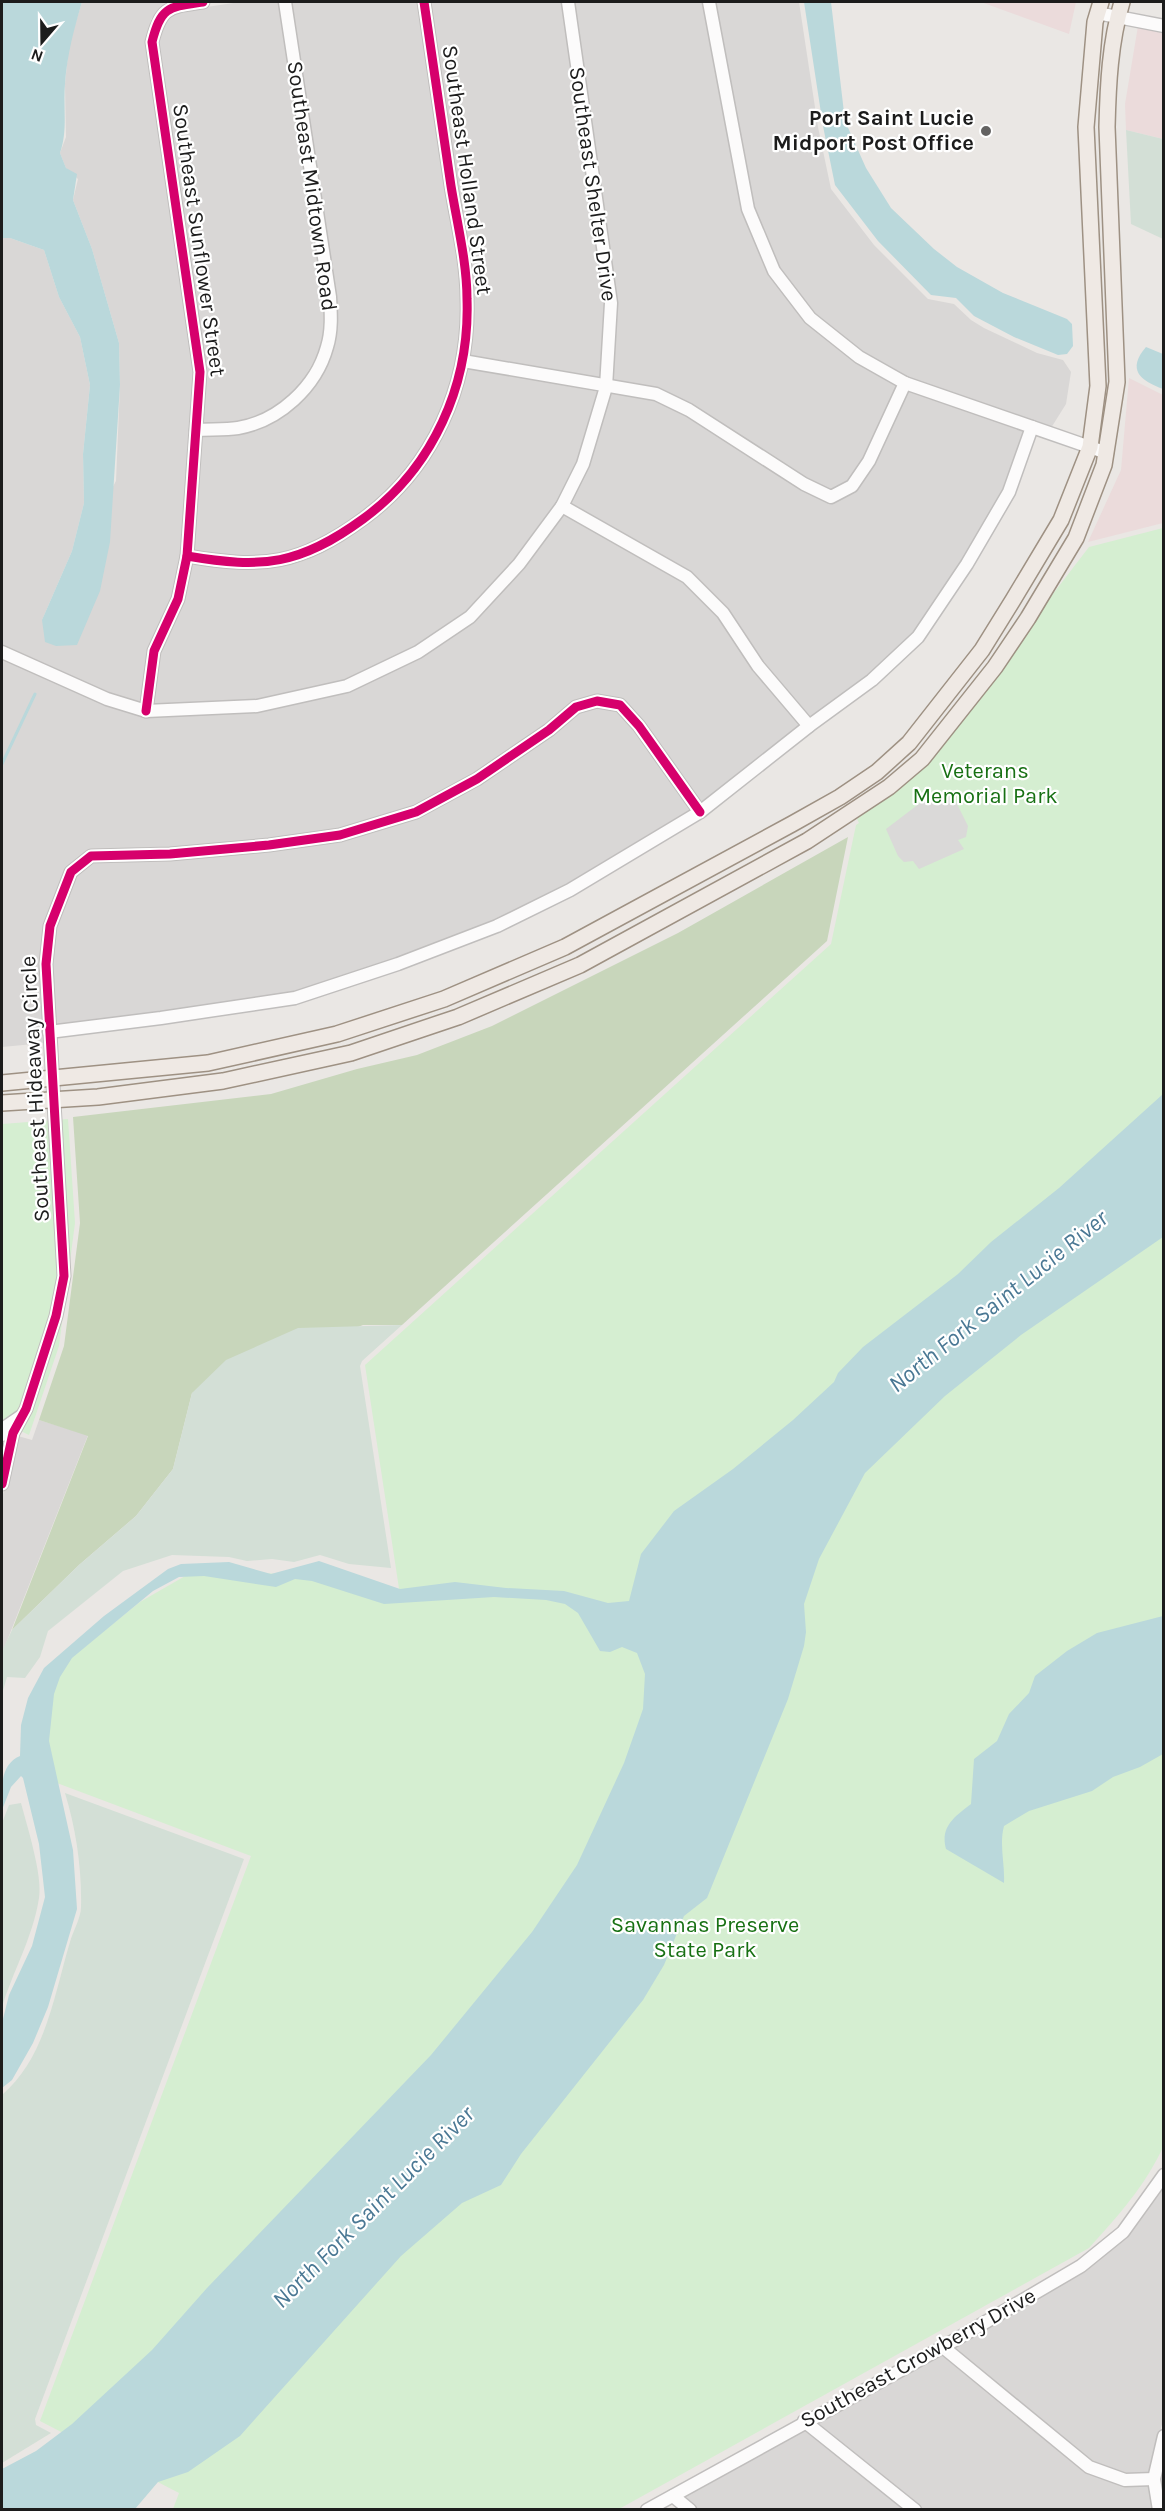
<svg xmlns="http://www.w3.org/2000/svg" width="1165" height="2511" viewBox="0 0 1165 2511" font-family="Karla,sans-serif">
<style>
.residential{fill:#d9d7d6}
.commercial{fill:#ebdbdb}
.forest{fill:#c8d6bb}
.wetland{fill:#d3dfd6}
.park{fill:#d5eed1}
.parking{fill:#dad9d8}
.water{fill:#bad8db}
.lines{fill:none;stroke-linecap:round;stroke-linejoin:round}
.stream{stroke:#bad8db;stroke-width:3}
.minor-casing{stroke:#c0bebd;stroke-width:15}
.major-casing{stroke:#9e9183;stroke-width:18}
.minor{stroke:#fcfbfb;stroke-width:12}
.major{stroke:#efe9e4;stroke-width:15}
.cycleway-casing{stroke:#fff;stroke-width:13}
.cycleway{stroke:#d6006c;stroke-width:9}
.poi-dot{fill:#646362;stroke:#fff;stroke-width:2}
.labels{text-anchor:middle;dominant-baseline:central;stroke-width:4.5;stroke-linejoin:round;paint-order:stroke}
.poi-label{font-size:22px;font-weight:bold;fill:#1c1c1c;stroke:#fff;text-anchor:end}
.street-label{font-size:22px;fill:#1c1c1c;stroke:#fff}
.park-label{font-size:22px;fill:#177013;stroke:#fff}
.water-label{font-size:24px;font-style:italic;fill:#4a7894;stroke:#fff}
</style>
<rect width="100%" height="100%" fill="#eae7e4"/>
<!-- residential -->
<g class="residential">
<path d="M82,2H169L151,19L147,41L195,372L182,556L173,598L142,704L108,693L2,646V238H10L44,250L59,297L80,337L90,385L83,454L84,503L72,551L42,620L116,481L120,385L119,343L92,249L73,200L78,179L66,168L60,153L66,137L65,84L69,44Z"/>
<path d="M240,2H280L325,298L326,325L322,347L296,392L270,410L239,422L202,424L157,42L162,22L173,12Z"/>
<path d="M290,2H419L462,299L458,360L449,396L416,459L384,497L338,531L304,549L266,556L227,557L193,551L201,435L273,421L302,401L320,376L331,351Z"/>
<path d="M430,2H563L606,304L601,380L468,356L473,298Z"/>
<path d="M573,2H704L743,211L807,323L898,386L864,459L848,482L831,491L806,479L692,405L611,382L616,302Z"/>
<path d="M714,2H799L818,127L831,189L874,245L928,299L954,304L971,320L984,328L1037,353L1063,360L1071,372L1066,404L1051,428L907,378L862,352L814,314L778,268L752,207Z"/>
<path d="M466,367L599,392L578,462L558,503L515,560L467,612L416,647L345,681L257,700L152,705L159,653L191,562L226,568L267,567L306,560L343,540L390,506L424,466L459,400Z"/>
<path d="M907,390L1025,431L1004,490L963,561L915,634L869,676L810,719L762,662L727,609L569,503L609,393L654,400L687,415L801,489L854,491Z"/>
<path d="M563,513L684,582L719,617L801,725L701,804L643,723L599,696L546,726L475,774L414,807L339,829L269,839L170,848L91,851L68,867L41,964L44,1043L2,1047V658L140,716L149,717L257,711L347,692L474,620Z"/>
<path d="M597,707L617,711L635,730L692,810L568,885L495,921L397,959L294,992L161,1013L54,1025L52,963L55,927L75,875L93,862L170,860L417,817L578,712Z"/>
<path d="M39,1420L88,1435L3,1651L2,1498L18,1436L32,1440Z"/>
<path d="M1163,2184L1164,2416L1150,2473L1126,2475L1092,2462L952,2348L1126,2236Z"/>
<path d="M942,2353L1087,2473L1150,2484L1154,2509H923L814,2422Z"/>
<path d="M803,2428L905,2509H699L683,2496Z"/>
</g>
<!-- commercial -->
<g class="commercial">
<path d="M981,2H1076L1069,34Z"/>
<path d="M1138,26L1163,31V139L1126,130L1125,104Z"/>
<path d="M1129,378L1163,395V523L1088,542L1121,470Z"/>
</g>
<!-- forest -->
<path class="forest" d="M848,837L827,941L402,1325H363L192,1393L173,1469L136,1516L79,1565L12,1630L88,1436L39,1420L64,1346L80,1223L73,1117L271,1094L357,1069L417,1055L492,1026L678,933Z"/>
<!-- wetland -->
<g class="wetland">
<path d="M1126,130L1163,139V239L1131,224Z"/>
<path d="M402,1325L362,1361L360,1366L391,1568L349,1564L320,1555L294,1562L272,1559L247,1561L229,1557L172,1555L123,1571L48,1631L40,1657L25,1678L7,1677L2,1694V1651L12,1630L79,1565L136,1516L173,1469L192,1393L226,1360L298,1328Z"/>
<path d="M65,1793L244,1859L35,2419L36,2425L51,2433L2,2463V2095C46,2057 54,1995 70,1942C73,1931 81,1918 81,1907C82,1869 76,1829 65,1793Z"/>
<path d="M21,1803C27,1826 43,1876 39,1898C33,1937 13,1971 2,2007V1823L9,1805Z"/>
</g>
<!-- park -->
<g class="park">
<path d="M1163,528L1164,2145C1146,2185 1118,2216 1089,2248L619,2509H173L179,2493L40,2421L251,1856L41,1777L57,1669L140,1602L199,1568L319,1577L400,1595L365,1365L831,944L856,825L859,823L857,819L920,767L1089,547Z"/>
<path d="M68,1119L75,1223L59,1346L29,1435L2,1422V1124Z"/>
</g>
<!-- parking -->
<path class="parking" d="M939,793L954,798L968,826L966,837L958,840L964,849L919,869L913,861L904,862L898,856L886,829L932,794Z"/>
<!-- water -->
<g class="water">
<path d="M2,2H82C74,29 67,55 65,84C63,108 68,130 60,153L66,168L77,174L73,200L92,249L119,343L120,385L110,542L100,591L77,645L56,646L45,642L42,620L72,551L84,503L83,454L90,385L80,337L59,297L44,250L10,238H2Z"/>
<path d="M804,2H831L845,121L866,168L891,208L934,249L957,267L1003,293L1067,319L1072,324L1073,346L1067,354L1058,355L1014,337L974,316L956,298L931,295L878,241L835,185L823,126Z"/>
<path d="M1146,347L1163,354V389C1141,381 1126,370 1146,347Z"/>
<path d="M1163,1094V1237L1021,1335L945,1396L865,1473L819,1559L804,1604L806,1632L804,1646L788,1699L707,1898L684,1916L664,1965L643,2000L521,2154L501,2185L462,2203L401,2256L240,2436L188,2472L158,2482L135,2509H2V2469L36,2451L72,2424L152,2350L207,2288L431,2055L532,1932L577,1865L624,1763L643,1709L645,1674L637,1653L622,1647L610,1652L600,1651L578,1613L565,1604L546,1600L494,1597L384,1604L312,1581L295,1579L276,1587L204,1576L179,1577L153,1591L72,1658L60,1677L54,1694L49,1741L73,1850L77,1909L48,2007L33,2043L12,2080L2,2088V2023L9,1995L32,1946L45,1897L39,1844L23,1778L21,1776L11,1787L2,1810C1,1790 0,1764 20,1756L21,1725L28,1698L44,1668L104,1616L168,1569L181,1564L229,1562L271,1574L319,1561L400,1589L455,1582L506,1588L564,1591L608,1603L629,1601L641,1554L674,1511L733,1469L793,1420L834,1382L838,1373L863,1347L958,1274L991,1242L1059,1188Z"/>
<path d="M1163,1616V1754L1140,1767L1113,1777L1092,1791L1029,1811L1004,1826C999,1845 1005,1863 1004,1883L946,1849C940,1827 954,1817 971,1804L974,1759L997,1741L1009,1714L1029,1693L1035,1676L1067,1651L1097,1633Z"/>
</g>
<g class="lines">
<!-- stream -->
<path class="stream" d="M2,764L35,694"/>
<!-- minor casing -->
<g class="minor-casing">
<g id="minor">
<path d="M709,2L748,209L774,271L810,318L859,357L905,383L1107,453"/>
<path d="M1097,13L1164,26"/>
<path d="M463,361L656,394L689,410L804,484L831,497L852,486L869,461L905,383"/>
<path d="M196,430C210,429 225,430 238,428C279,421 316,387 327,347C332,331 331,314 330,297L285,2"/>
<path d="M562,506L687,577L723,613L758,666L809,726"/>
<path d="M187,556C263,569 300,565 363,519C433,468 470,385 467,299C467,262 457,223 451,186C442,125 433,63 424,2"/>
<path d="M2,652L107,699L146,711L257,706L347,686L418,652L470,617L519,564L562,506L583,464L606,387L611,303L568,2"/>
<path d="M146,711L154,651L178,599L187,556L200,372L152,42C161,6 169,7 203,2"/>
<path d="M49,1032L161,1018L295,998L398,964L497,926L570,890L700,812L809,726L872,680L918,637L967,564L1009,492L1032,427"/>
<path d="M2,1435L4,1428L20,1417"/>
<path d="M2,1484L13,1433L26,1409L56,1316L64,1276L46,964L50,926L71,872L91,856L170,854L269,845L340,835L416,812L477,779L549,730L576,707L597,701L620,705L639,726L700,812"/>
<path d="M943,2347L1089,2467L1125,2480L1154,2479"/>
<path d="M804,2421L915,2510"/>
<path d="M673,2496L690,2510"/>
<path d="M647,2510L943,2347L1081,2266L1123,2232L1164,2175"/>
<path d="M1159,2510L1154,2479L1164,2436"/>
</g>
</g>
<!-- major casing -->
<g class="major-casing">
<g id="major">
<path d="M2,1083L208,1063L337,1034L444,999L565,947L792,824L840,797L877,772L909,743L982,650L1013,600L1061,520L1090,447L1098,386L1086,127L1095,22L1101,2"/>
<path d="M2,1103L98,1097L223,1081L351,1053L458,1017L580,965L807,841L889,787L922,759L995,667L1028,618L1076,538L1104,465L1117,382L1107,127C1108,85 1110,42 1122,2"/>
</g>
</g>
<!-- minor -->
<use href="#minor" class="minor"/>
<!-- major -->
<use href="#major" class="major"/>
<!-- cycleway casing -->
<g class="cycleway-casing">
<g id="cycleway">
<path d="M187,556C263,569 300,565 363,519C433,468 470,385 467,299C467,262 457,223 451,186C442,125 433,63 424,2"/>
<path d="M146,711L154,651L178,599L187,556L200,372L152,42C161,6 169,7 203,2"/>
<path d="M2,1484L13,1433L26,1409L56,1316L64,1276L46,964L50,926L71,872L91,856L170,854L269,845L340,835L416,812L477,779L549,730L576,707L597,701L620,705L639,726L700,812"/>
</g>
</g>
<!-- cycleway -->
<use href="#cycleway" class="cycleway"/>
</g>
<!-- markers -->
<circle class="poi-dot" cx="986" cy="131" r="6"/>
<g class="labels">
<!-- poi labels -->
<g class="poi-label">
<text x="974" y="118">Port Saint Lucie<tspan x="974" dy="25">Midport Post Office</tspan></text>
</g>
<!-- street labels -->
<g class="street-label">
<text transform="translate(467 170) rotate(82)">Southeast Holland Street</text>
<text transform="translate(593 184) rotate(82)">Southeast Shelter Drive</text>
<text transform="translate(312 186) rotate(82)">Southeast Midtown Road</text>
<text transform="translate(199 240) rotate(82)">Southeast Sunflower Street</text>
<text transform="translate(35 1089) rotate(-93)">Southeast Hideaway Circle</text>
<text transform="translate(918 2358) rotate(-29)">Southeast Crowberry Drive</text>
</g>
<!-- park labels -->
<g class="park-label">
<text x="985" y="771">Veterans<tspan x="985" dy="25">Memorial Park</tspan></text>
<text x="705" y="1925">Savannas Preserve<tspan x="705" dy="25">State Park</tspan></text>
</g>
<!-- water labels -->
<g class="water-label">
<text transform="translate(998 1301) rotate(-39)">North Fork Saint Lucie River</text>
<text transform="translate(373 2207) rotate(-45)">North Fork Saint Lucie River</text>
</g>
</g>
<!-- border -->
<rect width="1165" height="2511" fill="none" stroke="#1c1c1c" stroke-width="6"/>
<!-- north arrow -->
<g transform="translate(42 42) rotate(200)" stroke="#ffffff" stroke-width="4.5" paint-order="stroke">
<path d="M0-4.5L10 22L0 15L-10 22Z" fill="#1c1c1c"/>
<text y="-9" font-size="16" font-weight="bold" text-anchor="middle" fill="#1c1c1c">N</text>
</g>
</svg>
